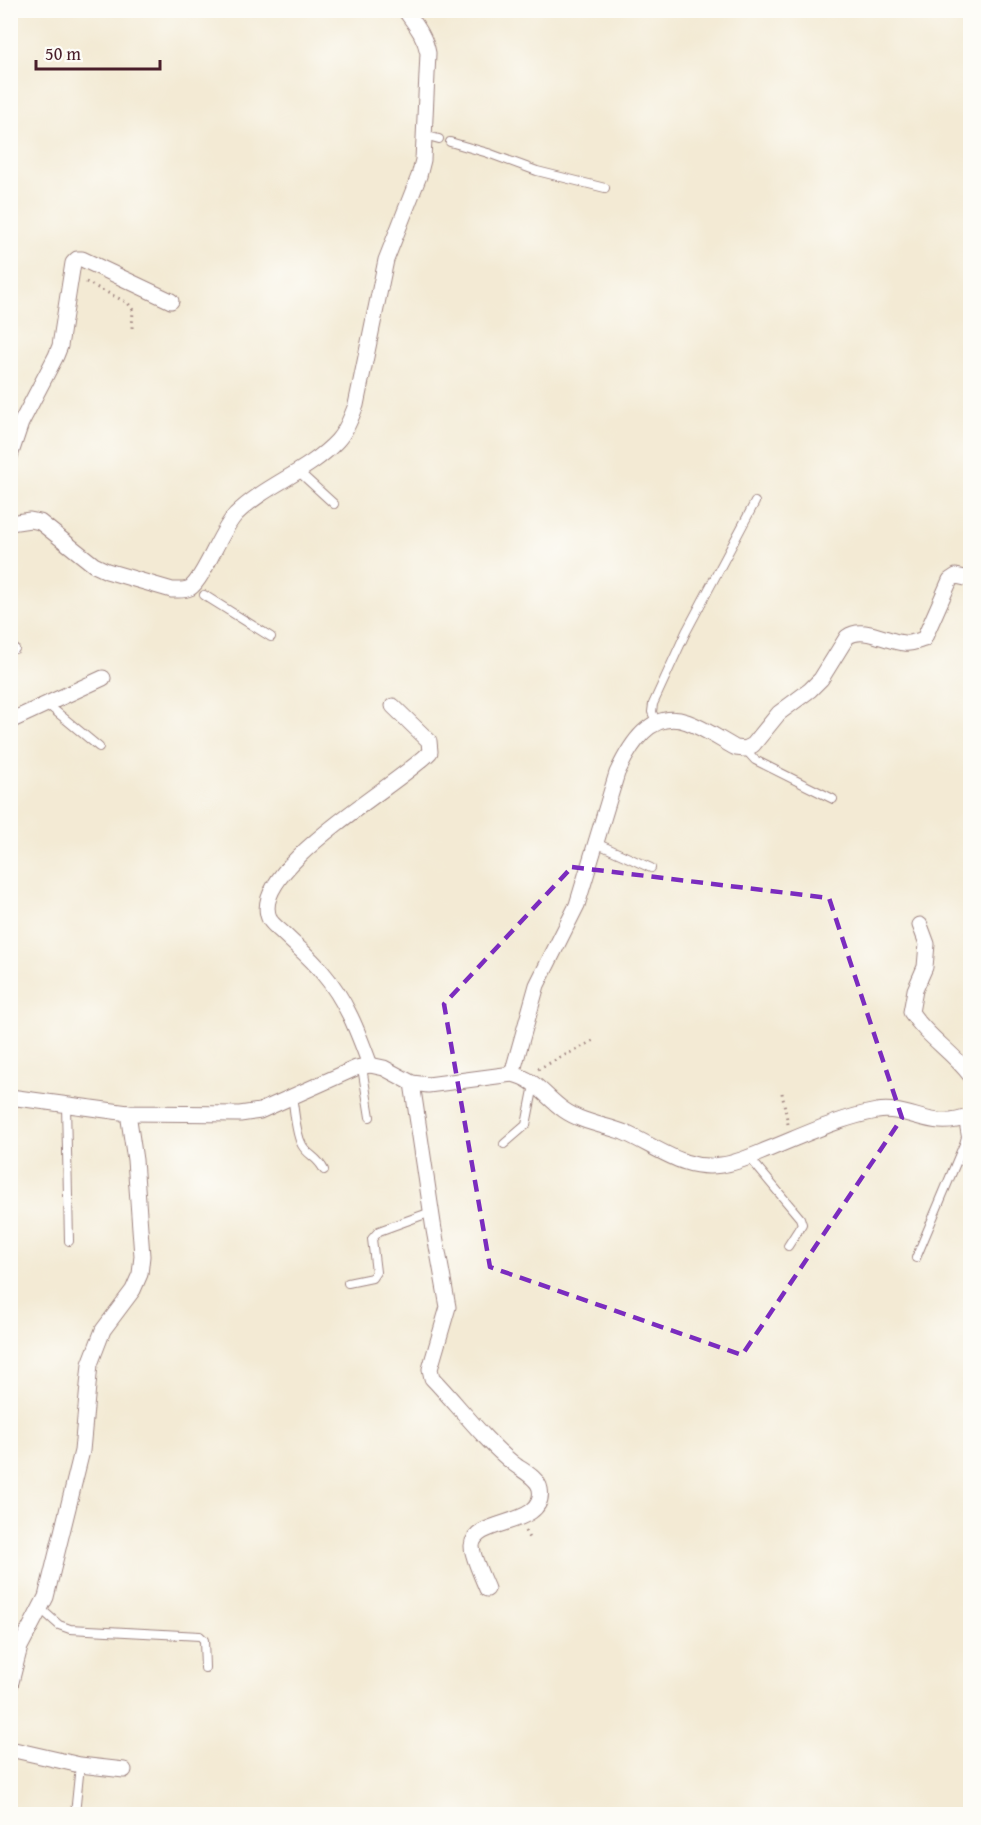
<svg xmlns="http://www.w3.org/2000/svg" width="981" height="1825" viewBox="0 0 981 1825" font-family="'Gentium Book Plus',serif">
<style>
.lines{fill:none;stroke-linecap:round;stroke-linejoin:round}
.lane-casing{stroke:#9e8480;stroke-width:10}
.street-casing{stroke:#9e8480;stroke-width:17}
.path{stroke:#9e8480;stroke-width:3;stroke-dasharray:1.5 4.5;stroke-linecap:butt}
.lane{stroke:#fff;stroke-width:8}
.street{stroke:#fff;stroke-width:15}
.marked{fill:none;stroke:#7b2cbf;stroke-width:4.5;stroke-dasharray:12 8;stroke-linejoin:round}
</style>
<rect width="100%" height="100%" fill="#fdfcf7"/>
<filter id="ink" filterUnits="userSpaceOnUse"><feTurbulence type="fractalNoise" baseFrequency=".0167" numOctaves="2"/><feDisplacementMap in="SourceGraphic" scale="12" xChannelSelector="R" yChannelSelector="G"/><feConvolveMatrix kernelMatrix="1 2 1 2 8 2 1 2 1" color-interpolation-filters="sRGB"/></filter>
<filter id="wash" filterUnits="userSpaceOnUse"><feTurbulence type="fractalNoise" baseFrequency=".008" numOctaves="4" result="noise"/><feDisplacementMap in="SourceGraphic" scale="24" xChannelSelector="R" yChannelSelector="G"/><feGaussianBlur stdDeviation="1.35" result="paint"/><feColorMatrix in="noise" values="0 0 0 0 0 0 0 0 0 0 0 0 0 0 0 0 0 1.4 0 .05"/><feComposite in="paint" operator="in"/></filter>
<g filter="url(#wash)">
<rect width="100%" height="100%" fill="#f3ead4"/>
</g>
<g filter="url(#ink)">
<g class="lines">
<!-- lane casing -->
<g class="lane-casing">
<g id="lane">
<path d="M424,135L439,139"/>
<path d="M450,142L488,153L537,171L605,188"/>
<path d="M298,471L334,504"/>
<path d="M204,595L271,637"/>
<path d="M10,647L15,649"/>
<path d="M47,704L99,747"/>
<path d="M656,722L652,712L653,704L686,632L755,502"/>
<path d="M745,749L755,760L833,799"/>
<path d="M596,843L651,868"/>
<path d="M362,1067L370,1117"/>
<path d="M292,1097C295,1111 295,1132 302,1145C308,1156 317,1156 324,1170"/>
<path d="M66,1105L69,1241"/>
<path d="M504,1144L526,1125L534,1085"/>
<path d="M749,1157L800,1218L802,1224L788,1246"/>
<path d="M916,1258L964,1144L966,1137L963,1119"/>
<path d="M348,1283L372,1278L376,1272L372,1239L379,1231L431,1212"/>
<path d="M41,1609L59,1625L70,1629L200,1636L204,1640L205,1668"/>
<path d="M75,1814L80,1765"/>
</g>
</g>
<!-- street casing -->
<g class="street-casing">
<g id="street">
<path d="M10,456L21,423L56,356L60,346L73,263L77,259H82L171,301"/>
<path d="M10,523L30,520L40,522L94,565L107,571L172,590C178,590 184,591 190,588C204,579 220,531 236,514C265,485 308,472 337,441C346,431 351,418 356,405L386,260L419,176L423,160L428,53C425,36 415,24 405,10"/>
<path d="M10,721L103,678"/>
<path d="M920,925L927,944L925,967L915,990L911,1012C927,1037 953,1052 970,1075"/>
<path d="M370,1065C358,1032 346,1000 322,972C311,958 296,946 283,933C279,929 273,925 270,920C244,871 401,784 430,752L429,741L393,706"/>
<path d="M512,1074L537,985L577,905L617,773C630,745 651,709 687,722C704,728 721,740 736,748L745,749L753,745L779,713L810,690L821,679L847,637C863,625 887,642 904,643C912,644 917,641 924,639L950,580L956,576L970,579"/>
<path d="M412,1083L434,1230L448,1307L430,1369L432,1378C459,1406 483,1439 514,1464C523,1471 538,1478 540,1489C547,1528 474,1517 472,1546C472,1556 483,1579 487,1589"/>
<path d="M10,1097L128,1113L240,1114L260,1111L356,1068L370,1065L384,1068L412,1083L428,1085L512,1074C536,1079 545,1097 564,1110C581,1122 604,1125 623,1132C644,1141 664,1155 685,1162C697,1166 709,1167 721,1165C738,1163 754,1155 769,1149C804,1135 839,1118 877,1111C911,1106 931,1132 970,1116"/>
<path d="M10,1686L20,1647L46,1597L82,1451L90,1364L103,1330L133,1290L140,1274L142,1256L135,1160L128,1113"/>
<path d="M10,1749L80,1765L124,1770"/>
</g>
</g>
<!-- path -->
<g class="path">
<path d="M86,282L128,303L133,310L132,328"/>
<path d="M538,1069L593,1041"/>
<path d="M782,1093L788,1124"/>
<path d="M525,1531L530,1540"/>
</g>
<!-- lane -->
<use href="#lane" class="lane"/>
<!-- street -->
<use href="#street" class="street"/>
</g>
</g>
<!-- marked area -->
<path class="marked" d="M572,867L829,898L902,1118L742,1355L490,1267L444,1004Z"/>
<!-- margin -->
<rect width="981" height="1825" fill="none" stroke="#fdfcf7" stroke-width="36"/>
<!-- scale -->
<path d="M36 60v9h124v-9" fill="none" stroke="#4a1f2b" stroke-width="3"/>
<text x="45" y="60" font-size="18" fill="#4a1f2b" stroke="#fdfcf7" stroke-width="4.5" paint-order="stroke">50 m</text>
</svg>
